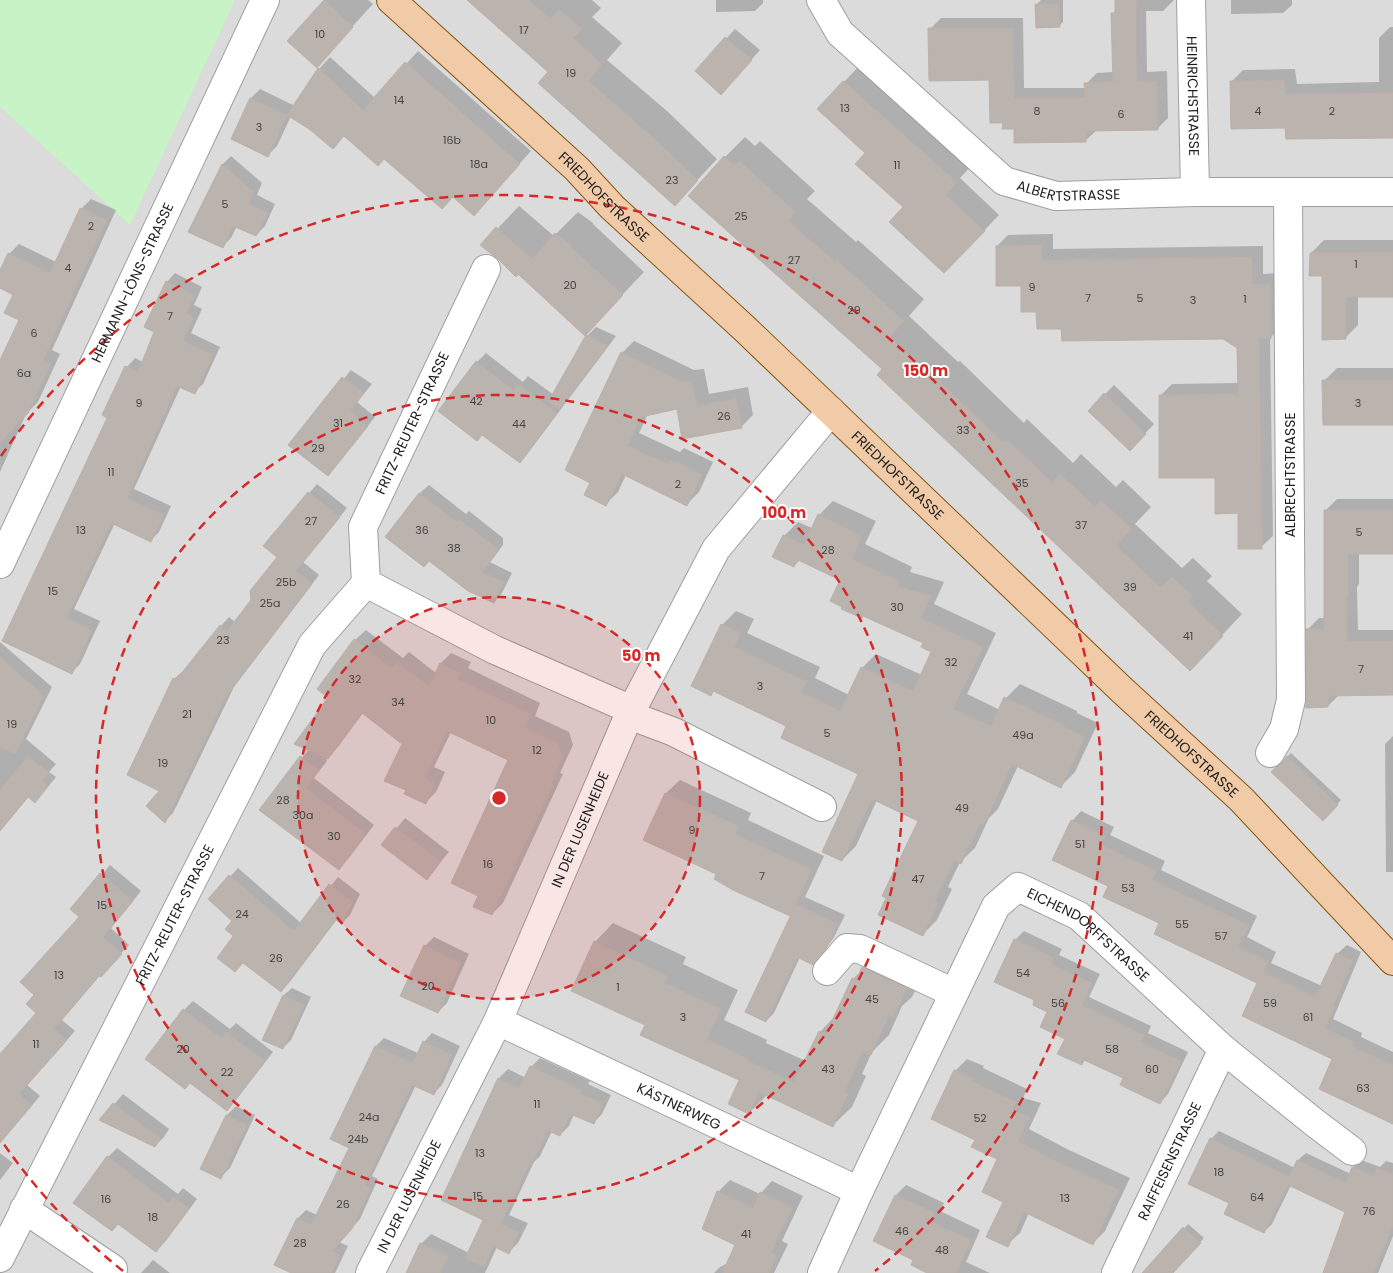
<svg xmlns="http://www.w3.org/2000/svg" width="1393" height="1273" viewBox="0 0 1393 1273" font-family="Poppins,sans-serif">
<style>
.residential{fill:#dcdbdb}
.park{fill:#c7f3c7}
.shadow{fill:#0003}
.building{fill:#bab3ae;stroke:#bdb0a9}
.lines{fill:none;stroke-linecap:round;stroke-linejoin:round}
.minor-casing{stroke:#9f9f9f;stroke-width:30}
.major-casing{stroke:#865711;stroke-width:30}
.minor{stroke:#fff;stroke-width:28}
.major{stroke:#f1cba7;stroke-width:28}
.ring{fill:none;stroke:#d62828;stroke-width:2.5;stroke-dasharray:9 6}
.labels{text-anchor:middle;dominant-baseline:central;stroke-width:4;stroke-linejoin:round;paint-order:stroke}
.number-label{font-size:11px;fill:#454342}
.street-label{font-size:14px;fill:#1e1e1e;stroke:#fff}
.centre{fill:#d62828;stroke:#fff;stroke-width:2.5}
.ring-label{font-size:15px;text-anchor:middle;font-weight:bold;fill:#d62828;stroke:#fff;stroke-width:4;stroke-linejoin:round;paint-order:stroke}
</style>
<rect width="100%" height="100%" fill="#eeeae5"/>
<!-- residential -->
<rect class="residential" x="0" y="0" width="1393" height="1273"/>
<!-- park -->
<path class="park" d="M0,0H235L130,225L0,107Z"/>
<!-- shadow -->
<g class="shadow">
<path d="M325,0H368L373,4L316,66L289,41Z"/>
<path d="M470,0H592L601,8L592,17L622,43L607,60L667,111L717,159L675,204L550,72Z"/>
<path d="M716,0H763V3L755,11L716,12Z"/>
<path d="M1041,0H1063V22L1059,26L1037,4Z"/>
<path d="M1116,0H1174L1163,11H1146L1147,72L1167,71L1168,118L1157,129L1097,130L1085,141L1015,128L1004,122L990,79L930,29L941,18H1023L1024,88H1086V84L1097,73L1114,72L1113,13L1116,10Z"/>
<path d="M1231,0H1292V5L1283,13L1231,14Z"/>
<path d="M1390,27H1393V136L1286,127L1232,81L1243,70L1295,69L1297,84L1379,82V38Z"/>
<path d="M735,29L760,50L730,84L697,71Z"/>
<path d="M418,51L531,151L485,202L454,196L345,135L310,128L291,116L277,146L268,155L233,139L251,98L260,89L295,106L319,69L330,57L375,98Z"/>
<path d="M859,66L972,165L960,178L999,215L960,256L904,207L844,82Z"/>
<path d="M745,137L755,146L760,141L815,191L807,199L856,242L858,240L924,299L909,316L958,362L960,361L1024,423L1027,419L1073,463L1081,454L1116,487L1123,480L1151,507L1135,524L1182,568L1193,558L1212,576L1207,581L1242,614L1210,648L884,369L725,157Z"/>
<path d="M231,156L262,183L257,195L275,204L265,226L256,235L237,226L231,238L223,246L190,231L223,164Z"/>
<path d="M91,199L116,210L52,350L60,354L38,402L26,414L0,472V372L20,320L15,294L0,287V273L9,254L19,244L56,262L82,208Z"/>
<path d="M519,206L554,236L578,212L593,223V224L644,272L585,334L518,273L482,245Z"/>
<path d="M1053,234V249L1263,246V274L1281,273L1282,326L1270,338L1273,536L1261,547L1240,512L1161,395L1172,384L1239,383V348L1223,338L1063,328L1038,311L997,246L1008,235Z"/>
<path d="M1324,240H1393V295L1358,296V325L1345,338L1323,275L1311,253Z"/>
<path d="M175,273L202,287L194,305L202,309L191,333L220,347L203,384L194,392L181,386L134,489L171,506L159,532L151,540L115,523L74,609L100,621L80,664L71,673L4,640L109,417L104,414L127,367L135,358L143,362L155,331L167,282Z"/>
<path d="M596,327L616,336L528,453L520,462L477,362L486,353L523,382L528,376L554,395L587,336Z"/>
<path d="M634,341L694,370L704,369L709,394L748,387L753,415L741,427L678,408L648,414L639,433L680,452L684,448L713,462L699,492L687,504L626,475L618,492L606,504L592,482L622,353Z"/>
<path d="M1337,368H1393V424L1324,381Z"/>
<path d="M351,370L372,384L357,402L375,417L328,474L290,445Z"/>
<path d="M1114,385L1154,424L1130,449L1089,411Z"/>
<path d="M317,484L347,508L303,562L319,575L234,687L173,813L165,821L161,790L174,679L183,671H185L221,626L229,617L235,622L252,601L279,556L265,545Z"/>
<path d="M429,485L466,514L469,511L503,538V545L490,562L512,573L502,593L494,602L430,560L387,537L420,493Z"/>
<path d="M1337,499H1393V553H1359V584L1357,587L1358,630H1393V694H1340L1328,706L1307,630L1319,618H1325V511Z"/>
<path d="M833,501L876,521L865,544L912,567L910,572L944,582L934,604L996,633L967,694L1000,710L1006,698L1020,684L1077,711V713L1098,723L1075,772L1061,786L1018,766L998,809L989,818L975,848L960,862L948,887L952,889L937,920L923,934L919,820L877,800L856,846L842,860L859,773L788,725L715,690L711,694L722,625L736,611L754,619L747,633L820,667L815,678L849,695L862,668L876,654L922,675L933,652L925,643L842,579L800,560L794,566L784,536L798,522L812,528L819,515Z"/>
<path d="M366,630L403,658L409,652L436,673L441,663L451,653L471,662L468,668L540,703L535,716L569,732L573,745L560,773L563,774L503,903L492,914L480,895L510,760L451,732L434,767L445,772L436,792L425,803L404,744L363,713L338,747L326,759L327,761L314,778L374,825L348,859L339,868L261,810L309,749L355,640Z"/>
<path d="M0,642L52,687L26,739L56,764L49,772L56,777L43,793L35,801L29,796L0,831Z"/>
<path d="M1393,736V872H1386L1385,744Z"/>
<path d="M1291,753L1341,800L1323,820L1287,757Z"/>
<path d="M680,780L751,813L748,820L824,856L805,897L845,915L833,939L813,963L800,957L774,1013L766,1021L794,910L790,915L718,873L645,839L666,793Z"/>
<path d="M1081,811L1114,827L1110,835L1165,861L1161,870L1257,916L1247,937L1276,952L1271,963L1322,986L1337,954L1347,945L1361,952L1333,1019L1362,1033L1361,1037L1393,1052V1123L1334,1059L1259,982L1161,923L1110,886L1072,821Z"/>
<path d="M405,818L449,852L427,878L383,845Z"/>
<path d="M110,865L141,891L111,928L129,945L100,975L62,1020L75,1031L27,1085L40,1096L0,1143V1071L37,1013L36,995L81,917L72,909Z"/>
<path d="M238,868L301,923L338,877L360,894L350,915L342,923L337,919L289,983L281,990L235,936L233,921L210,899Z"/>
<path d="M613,923L686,957L683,964L738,990L724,1020L767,1040L766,1043L806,1061L820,1032L836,1015L853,979L882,949L925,970L912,997L902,1006L889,1035L872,1052L862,1074L866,1076L852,1107L833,1125L767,1095L749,1113L741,1080L646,1025L595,942Z"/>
<path d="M1024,931L1062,949L1059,955L1100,974L1089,997L1151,1026L1148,1033L1188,1052L1168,1094L1160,1103L1125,1078L1086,1059L1081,1064L1049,1011L1036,1000L1015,940Z"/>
<path d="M434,937L469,954L447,1003L438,1012L425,946Z"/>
<path d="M292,988L311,997L291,1040L283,1048L263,1039L284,995Z"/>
<path d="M193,1001L230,1029L236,1023L273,1052L236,1100L227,1109L184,1010Z"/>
<path d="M432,1033L460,1046L442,1085L434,1093L416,1085L372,1176L378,1179L360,1219L339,1242L348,1246L335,1273H290L291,1271L276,1265L298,1218L306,1210L317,1215L351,1147L376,1046L384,1038L418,1053L424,1042Z"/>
<path d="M540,1058L590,1081L588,1084L611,1095L602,1114L593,1123L574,1114L569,1126L560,1135L552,1131L540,1156L534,1162L509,1215L528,1223L518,1243L509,1252L497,1247L485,1273H408L421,1244L431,1234L469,1253L485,1220L499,1078L508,1069L526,1078L531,1067Z"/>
<path d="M967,1059L984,1066L983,1068L1027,1089L1023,1098L1041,1103L1029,1129L1069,1150L1130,1178L1105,1231L1093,1243L1029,1213L1020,1233L1007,1245L1005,1201L998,1158L976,1139L955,1071Z"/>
<path d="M123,1094L169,1129L164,1137L155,1146L101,1120Z"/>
<path d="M236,1106L255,1115L230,1168L221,1177L227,1115Z"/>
<path d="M1219,1131L1295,1168L1298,1160L1306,1153L1351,1174L1353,1167L1361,1160L1380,1167L1386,1161L1393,1163V1236L1378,1273H1324L1346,1211L1291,1185L1272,1224L1264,1232L1231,1203L1211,1139Z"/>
<path d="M117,1148L178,1194L183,1188L197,1199L165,1242L156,1251L108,1157Z"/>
<path d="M0,1153L13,1163L0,1180Z"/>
<path d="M730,1180L760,1194L772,1181L803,1196L782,1241L788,1244L774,1273H714L720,1267L728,1263L737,1244L718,1192Z"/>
<path d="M906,1185L944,1203L940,1211L980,1230L966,1262L990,1273H930L915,1260L875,1240L896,1195Z"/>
<path d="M1188,1224L1204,1238L1171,1273H1148Z"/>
<path d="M153,1260L170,1273H141Z"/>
</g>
<!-- building -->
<g class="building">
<path d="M324,0L353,27L317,68L287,41Z"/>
<path d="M467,0H529L550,19L559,9L582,29L573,38L602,64L588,81L646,131L698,180L675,206L538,83L548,72Z"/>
<path d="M1115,0H1136L1137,82H1157L1158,130L1086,131V142L1014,143V129H1002L1003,123H990L989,80L929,81L928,28H1013L1014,98H1085L1084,83L1113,82L1111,13H1115Z"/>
<path d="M1035,4H1059L1060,27L1036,28Z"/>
<path d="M725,37L752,60L721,95L695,71Z"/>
<path d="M405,62L520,164L474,216L453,197L442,209L384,159L378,166L344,136L333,149L309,129L287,115L318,68L363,110Z"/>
<path d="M1284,80L1286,94L1393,93V138L1286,139L1285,128L1231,129L1230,81Z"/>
<path d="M843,81L957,182L946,195L985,231L944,273L889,222L903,207L855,164L865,153L817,109Z"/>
<path d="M250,98L287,115L268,157L231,139Z"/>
<path d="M724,156L734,165L739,161L796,212L788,221L835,262L837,260L904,321L890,337L937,382L938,380L1003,442L1006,439L1052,482L1060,474L1095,507L1101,500L1132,529L1116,546L1161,588L1172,577L1193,597L1188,602L1223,636L1190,671L877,375L882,369L688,196Z"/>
<path d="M222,164L254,192L249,204L268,213L256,236L233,226L223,248L188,232Z"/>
<path d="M80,208L107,220L43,360L51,364L28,413L0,443V360L19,320L4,313L13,295L0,288V270L8,253L50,273Z"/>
<path d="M496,227L532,259L555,233L572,246L571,247L623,295L585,336L518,274L516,277L499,260L480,245Z"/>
<path d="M1042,245V260L1252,257V284H1271V339H1259L1262,549H1238V513L1215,514V478H1159V395L1238,394L1237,348L1223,339L1062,341L1061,329H1037L1036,312H1021V286H996V246Z"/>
<path d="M1393,252V297H1346V339L1322,340V276H1309L1310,253Z"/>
<path d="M166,281L195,295L186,313L194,318L183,341L213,355L195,394L177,386L127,498L164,515L151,542L111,523L67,618L92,630L72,674L2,641L107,418L102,415L125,366L138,372L154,332L144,327Z"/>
<path d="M586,335L608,346L559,410L548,402Z"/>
<path d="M621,352L682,382L692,381L697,406L736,398L742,428L682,439L677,409L641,417L627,446L669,464L671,460L702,474L687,506L622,474L606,506L584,495L590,483L565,470Z"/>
<path d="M476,361L513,390L518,384L557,413L520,463L482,435L477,441L438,411Z"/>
<path d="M342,377L364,393L350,411L368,426L328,476L288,445Z"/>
<path d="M1322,380H1393V425H1323Z"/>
<path d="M1104,393L1146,434L1130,451L1088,411Z"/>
<path d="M308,492L340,517L296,571L312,584L226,696L165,823L146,806L159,791L127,775L173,678L176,680L220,625L227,631L251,600L250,591L277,557L263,546Z"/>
<path d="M419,493L457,522L459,519L499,550L482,572L504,582L494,603L468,591L429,561L424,567L385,537Z"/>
<path d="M1324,510H1393V554H1348V597H1346L1347,641H1393V695L1329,696L1328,707L1306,708V629H1324Z"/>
<path d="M818,514L862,536L852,559L899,581L897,586L931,596L921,618L983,647L953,709L991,726L1004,697L1064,725V727L1085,737L1061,788L1012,764L984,825L980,823L961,864L954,860L935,901L938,903L923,936L878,915L886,898L882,896L918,821L872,799L842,861L822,852L858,774L781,738L786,726L713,691L711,696L691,686L721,624L741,633L734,647L807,682L801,692L840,711L861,667L913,691L931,652L921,647L923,643L863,616L862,618L841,609L842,607L830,601L840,580L798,560L794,567L772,557L783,535L804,545Z"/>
<path d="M354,639L392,668L397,662L429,686L440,663L461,673L458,679L531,714L525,727L558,743L563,757L551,784L553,785L492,915L473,907L478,896L451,883L508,760L447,731L425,778L435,783L426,804L404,794L406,790L384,781L402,744L362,713L328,759L294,744L328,698L317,689Z"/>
<path d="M0,657L44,696L15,754L0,747Z"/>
<path d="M28,756L49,773L42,781L48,786L35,803L28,797L0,831V790Z"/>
<path d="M300,756L319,770L306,788L366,834L339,870L259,810Z"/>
<path d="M1287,756L1338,805L1323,821L1271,772L1283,761Z"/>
<path d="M665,793L739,826L735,834L812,870L790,916L733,890L714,879L716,874L643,840Z"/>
<path d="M1071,820L1105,836L1101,845L1157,871L1152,880L1249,925L1238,947L1268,961L1263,972L1315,997L1336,953L1353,961L1333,1006L1335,1007L1325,1028L1354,1042L1352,1046L1393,1065V1124L1319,1089L1332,1059L1242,1016L1257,983L1154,934L1159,923L1103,897L1108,886L1052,860Z"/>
<path d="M395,827L441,861L427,880L381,845Z"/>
<path d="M100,873L133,901L103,937L122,954L101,977L99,976L54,1029L67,1040L19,1094L32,1105L0,1143V1054L36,1013L26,1004L34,995L20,982L79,917L70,909Z"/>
<path d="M229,875L294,931L329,884L353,902L342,924L336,920L281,992L243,963L235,972L217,958L233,936L225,929L232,921L208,899Z"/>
<path d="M796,904L838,924L826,949L813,965L797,957L766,1022L745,1012Z"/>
<path d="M1014,939L1054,958L1051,964L1092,983L1082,1005L1144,1035L1140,1042L1181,1061L1160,1104L1120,1085L1123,1078L1084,1060L1082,1065L1057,1054L1065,1039L1040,1027L1047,1012L1033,1005L1034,1000L994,982Z"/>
<path d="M594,941L668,976L665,983L721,1009L707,1039L749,1059L748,1061L794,1082L819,1031L826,1034L852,978L856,980L862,967L907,988L894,1017L889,1015L871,1055L863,1052L844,1092L848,1094L833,1127L759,1092L749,1114L728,1104L739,1080L640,1035L645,1025L571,991Z"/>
<path d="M424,945L461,963L438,1013L400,996Z"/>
<path d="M283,995L304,1005L283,1049L262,1040Z"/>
<path d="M183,1009L221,1038L226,1032L265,1061L227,1111L190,1083L185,1089L145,1059Z"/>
<path d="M423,1041L452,1055L434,1095L412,1085L365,1185L371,1188L352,1229L332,1251L340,1255L332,1273H291L274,1265L297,1218L311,1225L349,1148L330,1139L375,1046L413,1063Z"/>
<path d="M530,1066L581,1090L580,1093L603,1104L594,1124L570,1114L560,1136L548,1131L531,1167L529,1165L501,1224L519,1232L509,1254L493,1246L484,1267L465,1258L483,1220L441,1200L498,1078L519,1088Z"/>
<path d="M954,1070L973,1078L971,1081L1016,1102L1012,1110L1030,1116L1018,1141L1056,1161L1119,1190L1093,1245L1024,1212L1008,1247L986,1237L1003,1202L982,1192L997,1159L971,1147L975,1140L931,1119Z"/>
<path d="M113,1103L160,1138L155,1147L99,1120Z"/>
<path d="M226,1115L247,1125L221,1179L200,1169Z"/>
<path d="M1210,1138L1289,1177L1297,1160L1346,1183L1352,1167L1374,1175L1377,1168L1393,1174V1226L1374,1273H1323L1345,1212L1288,1185L1264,1233L1224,1214L1229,1203L1188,1184Z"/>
<path d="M107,1156L169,1203L173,1196L189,1209L156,1252L118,1224L112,1231L73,1203Z"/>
<path d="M717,1191L753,1208L760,1192L792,1208L771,1253L777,1256L769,1273H722L735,1245L702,1229Z"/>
<path d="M895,1195L935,1213L931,1222L971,1240L956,1273H927L911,1265L913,1260L873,1241Z"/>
<path d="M1183,1227L1201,1243L1173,1273H1142Z"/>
<path d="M420,1243L449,1256L441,1273H406Z"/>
</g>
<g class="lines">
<!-- minor casing -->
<g class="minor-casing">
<g id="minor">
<path id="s1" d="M821,0L840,33L1004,181L1056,196L1195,192H1393"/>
<path id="s2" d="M1191,0L1195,192"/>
<path d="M486,269L363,527L366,583L495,650L632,710"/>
<path id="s3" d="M0,564L265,0"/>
<path d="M629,715L674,732L822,807"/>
<path d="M1270,753L1284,729L1291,700L1288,192"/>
<path d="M827,971L847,948L860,949L954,993"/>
<path id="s4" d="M498,1021L859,1191"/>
<path d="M24,1209L113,1269"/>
<path id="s5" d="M0,1258L312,645L366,583"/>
<path id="s6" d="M370,1273L498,1021L629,715L716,549L831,411"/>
<path id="s7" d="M822,1273L859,1191L996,906L1018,887L1079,916L1223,1049L1315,1123L1352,1151"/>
<path id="s8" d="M1116,1273L1223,1049"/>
</g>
</g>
<!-- major casing -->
<g class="major-casing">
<g id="major">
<path id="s9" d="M391,0L577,169L612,207L744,328L1123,691L1241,799L1393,961"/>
</g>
</g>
<!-- minor -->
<use href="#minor" class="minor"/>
<!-- major -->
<use href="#major" class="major"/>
</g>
<!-- distance rings -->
<circle cx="499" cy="798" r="201" fill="#d62828" fill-opacity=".12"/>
<g class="ring">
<circle cx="499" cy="798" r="201"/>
<circle cx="499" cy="798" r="403"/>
<path d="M123 1271A604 604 0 0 1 1 1140M1 456A604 604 0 1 1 875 1271"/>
</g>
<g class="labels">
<!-- number labels -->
<g class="number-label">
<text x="524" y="30">17</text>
<text x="320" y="34">10</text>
<text x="571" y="73">19</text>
<text x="399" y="100">14</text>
<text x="845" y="108">13</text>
<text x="1037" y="111">8</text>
<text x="1258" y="111">4</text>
<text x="1332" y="111">2</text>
<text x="1121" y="114">6</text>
<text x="259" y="127">3</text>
<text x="452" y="140">16b</text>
<text x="479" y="164">18a</text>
<text x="897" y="165">11</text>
<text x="672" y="180">23</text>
<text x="225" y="204">5</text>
<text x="741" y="216">25</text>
<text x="91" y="226">2</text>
<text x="794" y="260">27</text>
<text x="1356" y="264">1</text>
<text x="68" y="268">4</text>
<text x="570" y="285">20</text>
<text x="1032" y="287">9</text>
<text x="1088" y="298">7</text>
<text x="1140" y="298">5</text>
<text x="1245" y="299">1</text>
<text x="1193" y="300">3</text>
<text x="854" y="310">29</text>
<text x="170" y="316">7</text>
<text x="34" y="333">6</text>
<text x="24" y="373">6a</text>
<text x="476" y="401">42</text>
<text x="139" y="403">9</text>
<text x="1358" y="403">3</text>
<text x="724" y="416">26</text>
<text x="338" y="423">31</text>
<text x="519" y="424">44</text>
<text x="963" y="430">33</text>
<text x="318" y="448">29</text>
<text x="111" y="472">11</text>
<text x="1022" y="483">35</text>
<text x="678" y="484">2</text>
<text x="311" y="521">27</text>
<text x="1081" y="525">37</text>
<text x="81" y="530">13</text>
<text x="422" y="530">36</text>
<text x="1359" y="532">5</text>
<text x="454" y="548">38</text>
<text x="828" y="550">28</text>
<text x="286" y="582">25b</text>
<text x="1130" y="587">39</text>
<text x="53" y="591">15</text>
<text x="270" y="603">25a</text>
<text x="897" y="607">30</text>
<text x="1188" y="636">41</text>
<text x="223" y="640">23</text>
<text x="951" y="662">32</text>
<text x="1361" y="669">7</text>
<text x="355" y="679">32</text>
<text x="760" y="686">3</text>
<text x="398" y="702">34</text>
<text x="187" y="714">21</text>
<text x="491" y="720">10</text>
<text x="12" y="724">19</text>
<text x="827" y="733">5</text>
<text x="1023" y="735">49a</text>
<text x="537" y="750">12</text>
<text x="163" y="763">19</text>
<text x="283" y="800">28</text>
<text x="962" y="808">49</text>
<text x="303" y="815">30a</text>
<text x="692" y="830">9</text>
<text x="334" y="836">30</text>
<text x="1080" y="844">51</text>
<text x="488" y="864">16</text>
<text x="762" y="876">7</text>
<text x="918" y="879">47</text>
<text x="1128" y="888">53</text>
<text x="102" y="905">15</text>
<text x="242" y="914">24</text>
<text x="1182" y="924">55</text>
<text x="1221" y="936">57</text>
<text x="276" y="958">26</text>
<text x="1023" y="973">54</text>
<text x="59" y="975">13</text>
<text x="428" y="986">20</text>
<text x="618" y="987">1</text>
<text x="872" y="999">45</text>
<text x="1058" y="1003">56</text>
<text x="1270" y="1003">59</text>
<text x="683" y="1017">3</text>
<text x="1308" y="1017">61</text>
<text x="36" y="1044">11</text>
<text x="183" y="1049">20</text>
<text x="1112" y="1049">58</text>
<text x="828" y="1069">43</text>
<text x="1152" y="1069">60</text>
<text x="227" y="1072">22</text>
<text x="1363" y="1088">63</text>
<text x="537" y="1104">11</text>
<text x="369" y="1117">24a</text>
<text x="980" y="1118">52</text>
<text x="358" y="1139">24b</text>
<text x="480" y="1153">13</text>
<text x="1219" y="1172">18</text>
<text x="478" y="1196">15</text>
<text x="1257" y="1197">64</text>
<text x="1065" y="1198">13</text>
<text x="106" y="1199">16</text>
<text x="343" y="1204">26</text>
<text x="1369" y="1211">76</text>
<text x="153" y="1217">18</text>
<text x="902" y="1231">46</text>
<text x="746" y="1234">41</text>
<text x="300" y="1243">28</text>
<text x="942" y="1250">48</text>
</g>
<!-- street labels -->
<g class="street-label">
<text stroke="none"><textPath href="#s2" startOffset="96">HEINRICHSTRASSE</textPath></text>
<text stroke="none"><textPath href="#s1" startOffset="325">ALBERTSTRASSE</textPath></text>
<text stroke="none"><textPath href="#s9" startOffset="290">FRIEDHOFSTRASSE</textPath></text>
<text stroke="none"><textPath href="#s3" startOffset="311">HERMANN-LÖNS-STRASSE</textPath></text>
<text transform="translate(412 423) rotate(-65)">FRITZ-REUTER-STRASSE</text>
<text stroke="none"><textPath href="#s9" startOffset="695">FRIEDHOFSTRASSE</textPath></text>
<text transform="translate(1290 475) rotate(-90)">ALBRECHTSTRASSE</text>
<text stroke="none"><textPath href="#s9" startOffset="1100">FRIEDHOFSTRASSE</textPath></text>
<text stroke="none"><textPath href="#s6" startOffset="491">IN DER LUSENHEIDE</textPath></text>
<text stroke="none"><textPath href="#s5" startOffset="385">FRITZ-REUTER-STRASSE</textPath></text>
<text stroke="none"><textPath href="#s7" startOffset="521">EICHENDORFFSTRASSE</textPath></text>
<text stroke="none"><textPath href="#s4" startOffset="200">KÄSTNERWEG</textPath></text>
<text stroke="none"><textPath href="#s8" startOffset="124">RAIFFEISENSTRASSE</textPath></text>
<text stroke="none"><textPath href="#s6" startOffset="86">IN DER LUSENHEIDE</textPath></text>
</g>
</g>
<circle cx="499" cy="798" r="8" class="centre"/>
<g class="ring-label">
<text x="926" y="376">150 m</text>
<text x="784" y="518">100 m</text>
<text x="641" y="661">50 m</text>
</g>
</svg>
